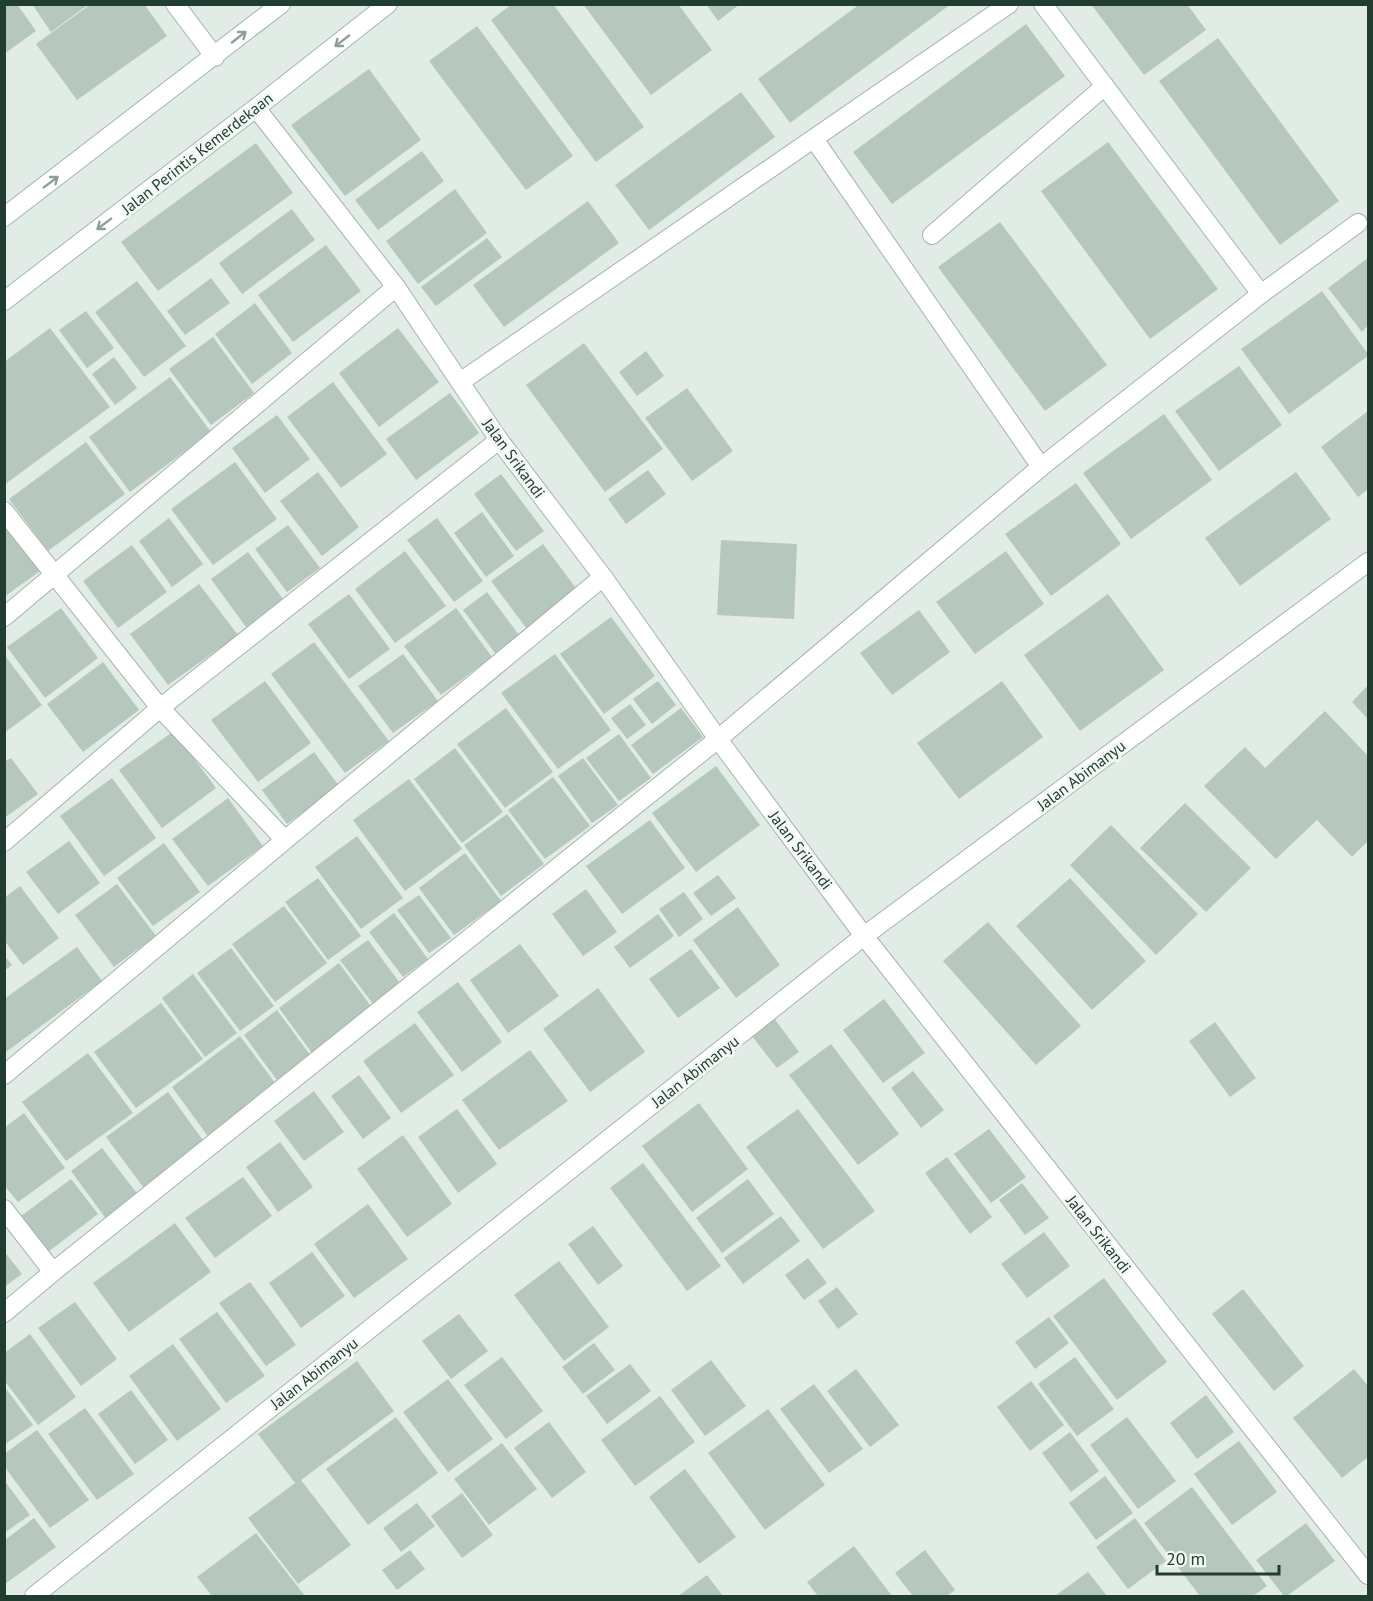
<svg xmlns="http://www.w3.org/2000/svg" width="1373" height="1601" viewBox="0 0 1373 1601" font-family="'PT Sans',sans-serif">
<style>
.building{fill:#b6c7be}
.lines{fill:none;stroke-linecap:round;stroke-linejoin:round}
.street-casing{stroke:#a4b4ac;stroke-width:20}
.secondary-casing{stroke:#9fb8ac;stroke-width:20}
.street{stroke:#fff;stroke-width:18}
.secondary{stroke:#fff;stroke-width:18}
.oneway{stroke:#909e98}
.labels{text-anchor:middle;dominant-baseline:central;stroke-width:6;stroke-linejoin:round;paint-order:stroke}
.street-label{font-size:16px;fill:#213d31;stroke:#f2f8f4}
</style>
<rect width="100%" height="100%" fill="#e1ece6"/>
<!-- building -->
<g class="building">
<path d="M4,4H17L36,31L4,54Z"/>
<path d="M32,4H89L51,32Z"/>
<path d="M91,4H144L167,36L77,100L36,44Z"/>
<path d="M512,4H553L644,127L596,162L491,20Z"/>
<path d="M583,4H678L712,50L651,95Z"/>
<path d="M706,4H740L718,21Z"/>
<path d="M860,4H951L790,123L758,79Z"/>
<path d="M1091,4H1187L1206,30L1144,75Z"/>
<path d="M1026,24L1065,76L892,204L853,152Z"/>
<path d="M477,26L573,156L526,190L429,61Z"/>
<path d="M1218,38L1339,201L1280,245L1159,81Z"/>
<path d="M369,69L421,140L345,196L291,125Z"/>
<path d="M741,92L775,137L649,230L615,185Z"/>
<path d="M1108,142L1218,289L1150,339L1041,191Z"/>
<path d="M256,143L293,193L158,291L121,242Z"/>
<path d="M422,151L444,181L378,230L355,200Z"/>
<path d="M455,189L487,233L418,284L386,241Z"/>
<path d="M588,201L619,243L504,327L473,285Z"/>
<path d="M292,209L315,240L242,294L219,263Z"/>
<path d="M1000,222L1107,365L1045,411L938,267Z"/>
<path d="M487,238L502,257L436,306L421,287Z"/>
<path d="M326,245L361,291L293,342L258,295Z"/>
<path d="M1368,258V325L1362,332L1328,288Z"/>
<path d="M211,278L230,303L185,335L167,311Z"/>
<path d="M137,281L186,346L144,377L95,312Z"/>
<path d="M1322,291L1368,354V356L1289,414L1241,349Z"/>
<path d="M255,303L292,353L252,384L215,334Z"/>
<path d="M86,311L114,348L87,368L59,330Z"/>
<path d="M50,328L110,407L4,485V362Z"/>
<path d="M398,328L439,382L379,427L339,373Z"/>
<path d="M213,337L254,393L211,425L169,369Z"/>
<path d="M584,343L663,449L605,492L526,385Z"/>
<path d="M646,351L664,376L637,396L619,372Z"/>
<path d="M114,357L137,388L115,405L92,374Z"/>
<path d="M1239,366L1282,425L1219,471L1175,411Z"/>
<path d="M170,377L211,432L130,492L89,437Z"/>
<path d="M333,382L387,454L341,488L287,417Z"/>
<path d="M687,388L733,451L692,481L645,418Z"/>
<path d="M450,393L479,433L416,480L386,439Z"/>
<path d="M1368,411V489L1358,497L1321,447Z"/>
<path d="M1164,414L1212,480L1131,539L1083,473Z"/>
<path d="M277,415L310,459L265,493L232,448Z"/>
<path d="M86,442L125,494L48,551L9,499Z"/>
<path d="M235,462L277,519L213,565L171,509Z"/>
<path d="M648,470L666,494L626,524L608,499Z"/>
<path d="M318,472L359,527L322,556L280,501Z"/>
<path d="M1296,472L1331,519L1240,586L1205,538Z"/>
<path d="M501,474L544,531L516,551L474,494Z"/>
<path d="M1076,483L1121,544L1051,596L1005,534Z"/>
<path d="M482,512L514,556L486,577L454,533Z"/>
<path d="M169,518L203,564L172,587L139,541Z"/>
<path d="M437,518L483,581L454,602L407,540Z"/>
<path d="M4,523L40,571L4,597Z"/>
<path d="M288,525L320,568L287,592L255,549Z"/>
<path d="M721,540L797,544L794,619L717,615Z"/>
<path d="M543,544L578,591L527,629L491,581Z"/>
<path d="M132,545L167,592L118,628L83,581Z"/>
<path d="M405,551L446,606L395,643L355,589Z"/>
<path d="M1006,551L1044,604L975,654L936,602Z"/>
<path d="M248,552L283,599L246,627L211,579Z"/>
<path d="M199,584L238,635L168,685L130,634Z"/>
<path d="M487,592L519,635L495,653L463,610Z"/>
<path d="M349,594L390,649L349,679L308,624Z"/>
<path d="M1108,594L1164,670L1080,731L1024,655Z"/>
<path d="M61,608L98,658L45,698L7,647Z"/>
<path d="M456,608L492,657L441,695L404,646Z"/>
<path d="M919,610L950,652L892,695L860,653Z"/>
<path d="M611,617L655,676L604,714L560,654Z"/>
<path d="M314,642L389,741L345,773L271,674Z"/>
<path d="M403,654L438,701L393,733L358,686Z"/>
<path d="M555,654L611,730L558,769L501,693Z"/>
<path d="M6,657L42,705L4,733V658Z"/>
<path d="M103,662L139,710L83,752L47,704Z"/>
<path d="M265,681L311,743L258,782L211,720Z"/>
<path d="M658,681L676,705L652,724L633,699Z"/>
<path d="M1002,681L1043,737L959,799L917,743Z"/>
<path d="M1368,685V719L1352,702Z"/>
<path d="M630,704L646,725L627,739L611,718Z"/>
<path d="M506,708L553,772L505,808L457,744Z"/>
<path d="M681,708L703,737L653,774L631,745Z"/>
<path d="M1325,711L1368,756V841L1352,857L1317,820L1276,859L1204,786L1245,747L1265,768Z"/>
<path d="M174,731L216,788L162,828L119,770Z"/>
<path d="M619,734L651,778L619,801L586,758Z"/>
<path d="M455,748L503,812L462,843L414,779Z"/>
<path d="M314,752L339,786L287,824L262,790Z"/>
<path d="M11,758L38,794L4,818V762Z"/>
<path d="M583,758L618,805L592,823L558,776Z"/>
<path d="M716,766L760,825L696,872L652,813Z"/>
<path d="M553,777L590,826L545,859L508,810Z"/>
<path d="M112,778L156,838L104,876L60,816Z"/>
<path d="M409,779L462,849L405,891L353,820Z"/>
<path d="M228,798L263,846L208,886L172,839Z"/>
<path d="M1185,803L1251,868L1206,912L1140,848Z"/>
<path d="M507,814L544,864L501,896L464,845Z"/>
<path d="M650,820L685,868L622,914L586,866Z"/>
<path d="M1111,825L1198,914L1156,955L1070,865Z"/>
<path d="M357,836L403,898L361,929L315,867Z"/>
<path d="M69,841L100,883L58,914L26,872Z"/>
<path d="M164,843L200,892L153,926L117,878Z"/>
<path d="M465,853L501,901L454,935L419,888Z"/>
<path d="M718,875L736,898L711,916L693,893Z"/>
<path d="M318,878L361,936L328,960L285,902Z"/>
<path d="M1070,878L1146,961L1092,1010L1016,926Z"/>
<path d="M117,884L156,936L114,967L75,915Z"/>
<path d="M20,886L59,938L23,965L4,940V898Z"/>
<path d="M586,889L617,932L583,956L552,914Z"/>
<path d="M684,892L703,919L679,937L659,909Z"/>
<path d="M419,895L451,938L429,953L397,910Z"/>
<path d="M284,906L327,963L275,1002L232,944Z"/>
<path d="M738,907L780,965L736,998L693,940Z"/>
<path d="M394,913L428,959L403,977L369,932Z"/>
<path d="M658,914L674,936L630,968L614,947Z"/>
<path d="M988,922L1081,1026L1036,1065L943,961Z"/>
<path d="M368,940L400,983L373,1004L340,960Z"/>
<path d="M520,944L559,996L508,1033L470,980Z"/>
<path d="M77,947L102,981L6,1052L4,999Z"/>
<path d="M231,948L274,1006L240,1031L197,973Z"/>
<path d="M691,949L720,988L678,1018L649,979Z"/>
<path d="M4,955L12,965L4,971Z"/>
<path d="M339,963L373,1009L312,1053L279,1008Z"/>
<path d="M193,974L237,1033L205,1057L162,998Z"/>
<path d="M458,982L502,1042L462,1072L417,1012Z"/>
<path d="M598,988L645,1052L590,1092L543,1029Z"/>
<path d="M884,999L925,1053L883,1083L843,1030Z"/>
<path d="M161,1003L203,1059L136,1108L94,1052Z"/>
<path d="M277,1010L313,1059L279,1083L244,1035Z"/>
<path d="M774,1018L799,1052L777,1068L751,1035Z"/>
<path d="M1215,1022L1256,1078L1230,1097L1189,1041Z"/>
<path d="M415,1023L454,1075L401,1113L363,1061Z"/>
<path d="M240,1036L279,1088L210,1139L172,1087Z"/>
<path d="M831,1044L899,1134L858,1165L789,1075Z"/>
<path d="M530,1050L568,1101L499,1150L462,1100Z"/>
<path d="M88,1053L133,1113L66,1161L22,1102Z"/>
<path d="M913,1071L944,1110L921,1128L891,1088Z"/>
<path d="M359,1075L391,1118L363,1139L331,1096Z"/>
<path d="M314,1091L344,1132L304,1161L274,1121Z"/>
<path d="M168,1092L207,1146L146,1191L106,1137Z"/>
<path d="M699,1103L748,1169L692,1212L642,1146Z"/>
<path d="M457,1109L497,1164L458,1193L418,1137Z"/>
<path d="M798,1109L875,1211L823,1249L746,1147Z"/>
<path d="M24,1113L65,1168L18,1202L4,1185V1128Z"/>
<path d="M989,1129L1026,1177L991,1203L954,1154Z"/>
<path d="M403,1135L452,1204L407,1237L357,1169Z"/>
<path d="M280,1142L313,1187L278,1212L246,1167Z"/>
<path d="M102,1148L139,1196L107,1220L71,1171Z"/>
<path d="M947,1157L992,1217L970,1234L925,1173Z"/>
<path d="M643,1163L721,1266L687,1291L610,1188Z"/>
<path d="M243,1177L272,1216L215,1258L185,1218Z"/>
<path d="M71,1179L98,1214L48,1252L21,1216Z"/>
<path d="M748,1179L774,1214L722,1253L696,1218Z"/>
<path d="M1022,1183L1049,1218L1025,1235L999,1200Z"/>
<path d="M368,1204L408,1259L354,1298L314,1244Z"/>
<path d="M781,1216L800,1241L743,1284L724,1258Z"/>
<path d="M175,1223L211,1272L129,1332L93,1283Z"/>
<path d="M593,1226L623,1266L598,1285L568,1244Z"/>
<path d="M1044,1232L1070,1266L1027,1298L1001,1264Z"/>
<path d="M4,1251L22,1274L4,1287Z"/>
<path d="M312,1252L345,1296L301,1328L269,1283Z"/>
<path d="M808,1258L827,1283L804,1300L785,1275Z"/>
<path d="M559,1261L609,1327L564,1361L514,1295Z"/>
<path d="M1104,1278L1167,1362L1117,1400L1053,1316Z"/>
<path d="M250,1282L296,1345L266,1366L219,1303Z"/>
<path d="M837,1287L858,1314L838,1329L818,1301Z"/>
<path d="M1243,1289L1304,1366L1274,1391L1212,1314Z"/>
<path d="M75,1302L117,1359L81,1386L38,1328Z"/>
<path d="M217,1312L265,1376L226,1403L179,1339Z"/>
<path d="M459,1314L488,1351L451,1379L422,1341Z"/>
<path d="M1049,1317L1069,1343L1035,1369L1015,1342Z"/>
<path d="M30,1334L76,1397L38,1425L4,1380V1353Z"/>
<path d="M594,1343L615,1370L583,1394L562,1367Z"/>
<path d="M173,1344L221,1409L177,1441L129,1376Z"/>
<path d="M502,1357L543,1411L506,1439L464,1385Z"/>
<path d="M1075,1357L1114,1409L1077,1436L1038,1384Z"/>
<path d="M711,1360L746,1406L705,1436L671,1390Z"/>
<path d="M357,1361L394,1411L301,1480L351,1545L298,1584L248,1518L295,1483L258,1434Z"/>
<path d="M630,1364L651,1391L607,1424L586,1396Z"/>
<path d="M856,1369L899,1425L870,1447L827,1391Z"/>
<path d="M1354,1369L1368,1386V1457L1342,1478L1293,1418Z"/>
<path d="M448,1379L493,1439L448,1472L403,1412Z"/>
<path d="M1031,1381L1064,1425L1030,1451L997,1407Z"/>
<path d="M814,1384L863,1449L829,1473L780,1409Z"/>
<path d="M4,1386L33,1425L4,1445Z"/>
<path d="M131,1390L168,1440L135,1464L98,1414Z"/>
<path d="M1206,1395L1234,1432L1197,1459L1170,1423Z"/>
<path d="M660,1396L695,1442L635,1486L601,1440Z"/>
<path d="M85,1408L134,1474L97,1500L48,1434Z"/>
<path d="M768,1409L825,1485L765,1530L708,1453Z"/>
<path d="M396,1417L438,1473L368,1525L326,1469Z"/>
<path d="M1127,1417L1176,1481L1138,1509L1090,1445Z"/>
<path d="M549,1422L586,1472L552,1498L514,1448Z"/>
<path d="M37,1430L89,1500L50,1528L4,1466V1454Z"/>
<path d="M1070,1432L1099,1471L1071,1492L1042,1453Z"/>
<path d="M1239,1441L1277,1492L1232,1525L1194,1474Z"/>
<path d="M502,1443L537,1489L489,1525L454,1479Z"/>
<path d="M685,1469L736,1537L699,1564L649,1497Z"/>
<path d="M1105,1476L1133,1513L1096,1540L1069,1503Z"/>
<path d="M4,1480L30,1515L4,1533Z"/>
<path d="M1192,1487L1267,1586L1253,1596H1200L1144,1523Z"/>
<path d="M462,1493L493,1535L462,1558L431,1516Z"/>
<path d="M417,1503L435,1526L401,1552L383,1528Z"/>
<path d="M34,1518L56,1547L5,1584V1540Z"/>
<path d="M1135,1518L1166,1561L1128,1589L1096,1547Z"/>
<path d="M1306,1523L1335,1561L1287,1596H1284L1256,1560Z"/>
<path d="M256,1533L305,1596H212L197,1577Z"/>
<path d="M854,1546L892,1596H818L807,1582Z"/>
<path d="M410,1550L425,1569L397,1590L382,1570Z"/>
<path d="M925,1550L955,1590L947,1596H913L895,1573Z"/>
<path d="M1088,1572L1107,1596H1055Z"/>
<path d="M707,1575L723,1596H678Z"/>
</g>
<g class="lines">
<!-- street casing -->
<g class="street-casing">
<g id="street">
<path d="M175,4L215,57"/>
<path d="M256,108L396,287L499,440L603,577L718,739L864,936L1368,1575"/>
<path d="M814,139L1041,467"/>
<path d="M932,235L1105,86"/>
<path d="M1261,294L1358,223"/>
<path d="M460,382L1009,4"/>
<path d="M4,511L160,708L285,840L603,577"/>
<path d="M4,617L396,287"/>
<path d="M4,842L160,708L499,440"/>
<path d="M4,1075L285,840"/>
<path d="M4,1209L53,1272"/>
<path d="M4,1313L53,1272L718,739L1041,467L1261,294L1043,4"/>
<path d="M34,1596L864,936L1368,562"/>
</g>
</g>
<!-- secondary casing -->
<g class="secondary-casing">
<g id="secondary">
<path d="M4,217L281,4"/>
<path d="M4,301L256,108L388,4"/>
</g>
</g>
<!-- street -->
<use href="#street" class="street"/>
<!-- secondary -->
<use href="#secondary" class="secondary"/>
</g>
<!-- one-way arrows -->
<defs><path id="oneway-shaft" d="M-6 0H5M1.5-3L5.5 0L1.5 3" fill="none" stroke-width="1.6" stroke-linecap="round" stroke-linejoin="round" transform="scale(1.5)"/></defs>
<g class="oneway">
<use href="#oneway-shaft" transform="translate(239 37) rotate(-38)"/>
<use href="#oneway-shaft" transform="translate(342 41) rotate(142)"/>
<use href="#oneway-shaft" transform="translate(51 182) rotate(-37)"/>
<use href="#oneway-shaft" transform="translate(104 224) rotate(143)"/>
</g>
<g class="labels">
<!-- street labels -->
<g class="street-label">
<text transform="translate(197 153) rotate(-38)">Jalan Perintis Kemerdekaan</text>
<text transform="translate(514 458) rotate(54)">Jalan Srikandi</text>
<text transform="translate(1081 775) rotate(-37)">Jalan Abimanyu</text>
<text transform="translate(801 850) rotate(53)">Jalan Srikandi</text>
<text transform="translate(695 1071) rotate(-38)">Jalan Abimanyu</text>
<text transform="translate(1099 1234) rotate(52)">Jalan Srikandi</text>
<text transform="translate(314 1373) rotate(-38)">Jalan Abimanyu</text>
</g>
</g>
<!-- border -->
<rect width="1373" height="1601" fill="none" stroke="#213d31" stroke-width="12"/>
<!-- scale -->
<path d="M1157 1565v9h122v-9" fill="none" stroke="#213d31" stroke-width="3"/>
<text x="1166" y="1565" font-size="18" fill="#213d31" stroke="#f2f8f4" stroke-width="4.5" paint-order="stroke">20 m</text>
</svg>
